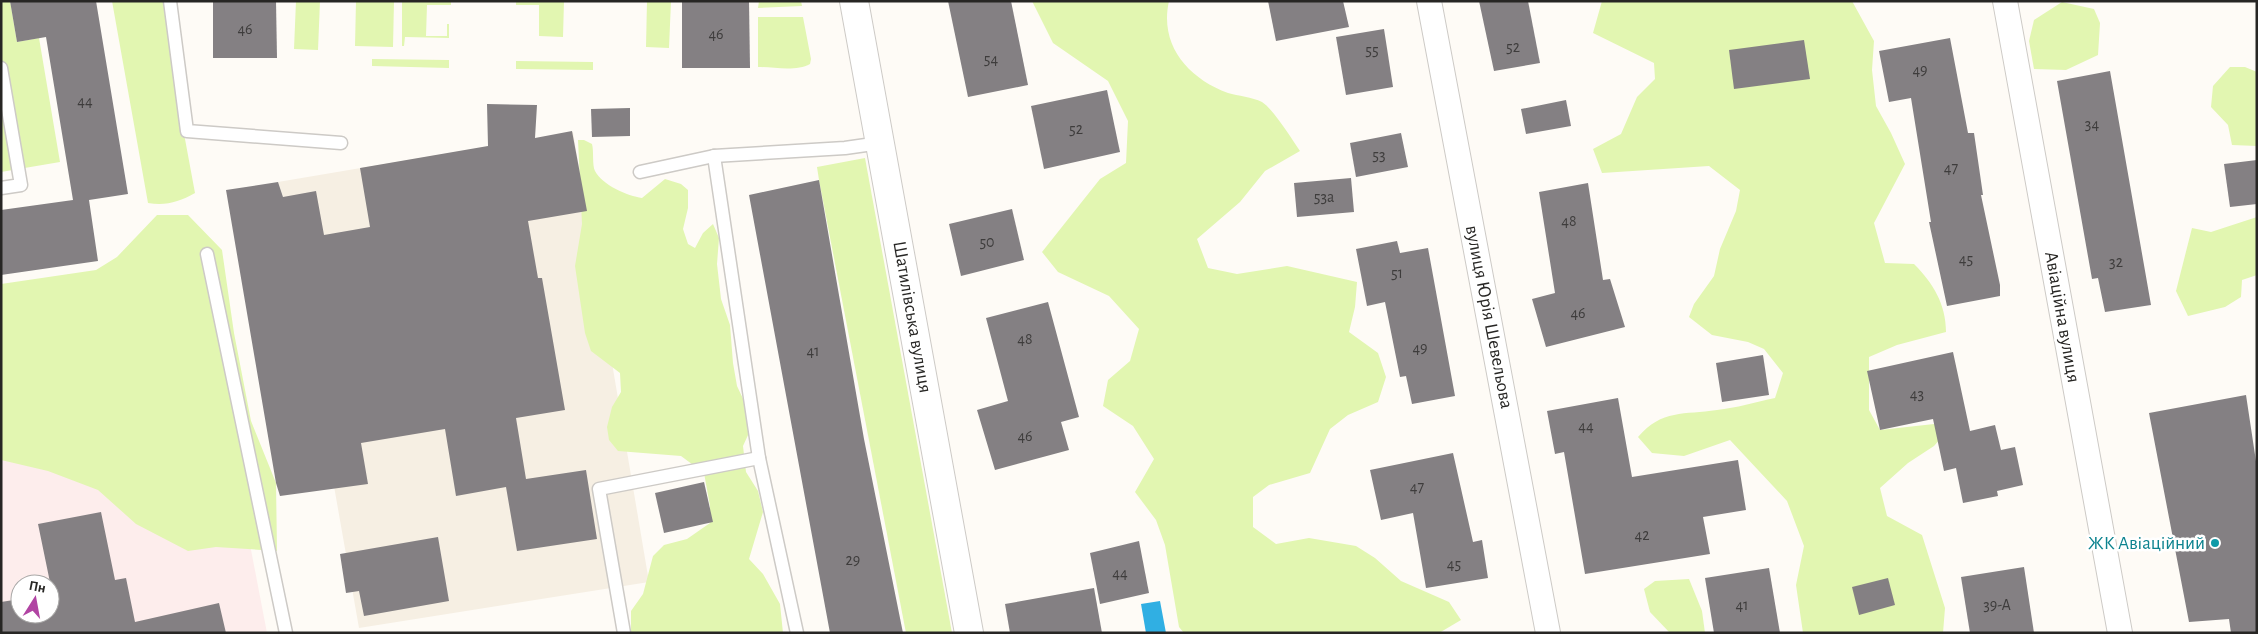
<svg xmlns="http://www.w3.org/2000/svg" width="2258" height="634" viewBox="0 0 2258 634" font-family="'Alegreya Sans',sans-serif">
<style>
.built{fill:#f6efe3}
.education{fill:#fdedec;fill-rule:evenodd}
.green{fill:#e2f6b1}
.water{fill:#30afe3}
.building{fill:#848083}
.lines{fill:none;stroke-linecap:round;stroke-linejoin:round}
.service-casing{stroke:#cdcac6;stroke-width:15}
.minor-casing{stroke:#cdcac6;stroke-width:26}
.tertiary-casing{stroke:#cdcac6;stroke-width:30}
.service{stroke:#fff;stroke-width:12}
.minor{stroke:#fff;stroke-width:24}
.tertiary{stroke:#fff;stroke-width:28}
.culture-dot{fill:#0f9aa8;stroke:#fff;stroke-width:2}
.labels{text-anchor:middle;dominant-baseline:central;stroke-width:5;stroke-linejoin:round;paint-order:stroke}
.number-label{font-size:16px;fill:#3e3c3c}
.street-label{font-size:19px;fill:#272624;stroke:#fff}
.culture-label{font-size:19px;fill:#0d838f;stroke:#fff;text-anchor:end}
</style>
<rect width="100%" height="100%" fill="#fefbf6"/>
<!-- built -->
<path class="built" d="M573,132L649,582L359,628L283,197L278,182Z"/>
<!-- education -->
<path class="education" d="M204,305L267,633H1V344ZM20,584H50V614H20Z"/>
<!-- green -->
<g class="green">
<path d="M1,1H10L17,42L39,38L60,162L1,172Z"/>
<path d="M112,1H165L180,112L195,193C179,202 166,206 148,203Z"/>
<path d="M296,1H320L318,50L294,49Z"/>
<path d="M356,1H394L393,47L355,46Z"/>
<path d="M402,1H451V5H427L426,36H447V24H449V38L405,37L404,46H402Z"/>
<path d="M516,1H564L563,37L539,36V5H516Z"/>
<path d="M647,1H671L669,48L646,47Z"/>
<path d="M759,1H801L802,6L758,8Z"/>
<path d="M1032,1H1169C1159,45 1188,78 1228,93C1238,96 1252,97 1262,102C1273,109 1292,139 1300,151L1265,171L1240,202L1197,239L1208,268L1237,274L1287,266L1357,282L1355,307L1349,332L1378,353L1386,377L1378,402L1348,415L1330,429L1310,473L1269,485L1253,497V527L1276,544L1309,538L1356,546L1375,558L1401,581L1449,602L1461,620L1439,633H1184L1179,627L1165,545L1156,520L1135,492L1154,459L1133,426L1103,406L1108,380L1130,361L1139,329L1109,296L1058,272L1042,252L1100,179L1126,163L1128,121L1108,81L1053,43Z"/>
<path d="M1602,1H1852L1874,41L1872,70L1876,106L1891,133L1905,164L1874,223L1885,263L1914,264C1933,283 1946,304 1946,332L1897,345L1869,357V410L1880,430L1934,424L1949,429L1934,446L1908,463L1880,488L1887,516L1922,535L1945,608L1943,633H1803L1796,585L1804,546L1787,501L1730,440L1684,456L1652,453L1638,437C1662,409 1684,415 1717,410C1736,408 1756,402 1775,398L1783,373L1764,349L1748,342L1712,335L1689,317L1694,304L1714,276L1720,249L1736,211L1740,190L1709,166L1602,173L1593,149L1621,134L1637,97L1655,79L1654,63L1593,33Z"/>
<path d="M2062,2L2094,9L2100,23L2098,55L2066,70L2034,69L2029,41L2034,20Z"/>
<path d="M758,17H803L811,59L810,64C796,72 773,67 758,67Z"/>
<path d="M372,59L449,60V68L372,66Z"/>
<path d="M516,61L593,62V70L516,69Z"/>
<path d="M2230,67H2245L2257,72V146L2232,145L2228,125L2211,107L2213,86Z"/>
<path d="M578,140H584L592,144C594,151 592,165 595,171C602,185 628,196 642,198L665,179L681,184L688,190V208L683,229L688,244L695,248L703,233L713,224L719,238L717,264L721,299L730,325L733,363L737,386L754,422L743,446L746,472L758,491L763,512L749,559L763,574L780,604L783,633H631V611L643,594L653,556L664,545L687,539L710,523V506L704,473L681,456L618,451L609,440L607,427L612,407L621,392L620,373L591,351L585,333L575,266L582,224Z"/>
<path d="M865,158L952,633H906L819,180L817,167Z"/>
<path d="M157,215H188L222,250L234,333L251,421L276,483L277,551L216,547L188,551L136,524L98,490L48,471L1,460V284L96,270L117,257Z"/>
<path d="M2257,217V275L2242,280L2241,297L2225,307L2188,316L2176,291L2192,228L2211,232Z"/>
<path d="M1689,579L1702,611L1705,633H1670L1650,612L1644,589L1655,581Z"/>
</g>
<!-- water -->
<path class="water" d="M1160,601L1166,633H1146L1141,604Z"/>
<!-- building -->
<g class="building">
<path d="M10,1H96L128,194L89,200L98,261L1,275V210L73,200L46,37L17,42Z"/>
<path d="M213,1H276L277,58H213Z"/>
<path d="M682,1H749L750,68H682Z"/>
<path d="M948,1H1011L1028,85L968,97Z"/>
<path d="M1268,1H1343L1349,27L1276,41Z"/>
<path d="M1479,1H1528L1540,63L1494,71Z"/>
<path d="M1384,29L1393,87L1346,95L1336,37Z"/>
<path d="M1950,38L1968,133H1974L1983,195H1981L2000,285V296L1947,306L1929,222H1931L1911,98L1889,102L1879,51Z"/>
<path d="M1804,40L1810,79L1734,89L1729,50Z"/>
<path d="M2110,71L2151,305L2105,312L2098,278L2092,279L2057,81Z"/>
<path d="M1107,90L1120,152L1044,169L1031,106Z"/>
<path d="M1566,100L1571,126L1526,134L1521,109Z"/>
<path d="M487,104L537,105L535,138L572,131L587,211L528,221L538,278H542L565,410L516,418L526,479L586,470L597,539L517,551L506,487L456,496L445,429L361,443L368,484L280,496L276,483L226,190L278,182L283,197L316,191L324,235L370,227L360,168L488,146Z"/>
<path d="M630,108V136L592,137L591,109Z"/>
<path d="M1401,133L1408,167L1356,177L1350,143Z"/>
<path d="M2257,160V204L2230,207L2224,164Z"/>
<path d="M1351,178L1354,212L1297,217L1294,183Z"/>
<path d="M819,180L864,439L903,633H830L749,195Z"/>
<path d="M1588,183L1603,280L1610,279L1625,327L1546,347L1532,299L1555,293L1539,192Z"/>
<path d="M1012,209L1024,260L961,276L949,224Z"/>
<path d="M1397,241L1400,253L1428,248L1455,396L1412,404L1406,376L1400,377L1385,302L1367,306L1356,249Z"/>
<path d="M1048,302L1079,417L1061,422L1069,450L995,470L977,410L1008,401L986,318Z"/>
<path d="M1953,352L1970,431L1995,425L2001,450L2015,447L2023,485L1997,491L1998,496L1963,503L1956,468L1944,471L1933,419L1880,430L1867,371Z"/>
<path d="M1763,355L1769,395L1722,402L1716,363Z"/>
<path d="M2246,395L2257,468V633H2231L2229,619L2189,622L2149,413Z"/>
<path d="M1618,398L1632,477L1738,460L1746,510L1703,517L1710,554L1585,574L1564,452L1555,454L1547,411Z"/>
<path d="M1453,453L1473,542L1482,540L1488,578L1426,588L1413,513L1381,520L1370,470Z"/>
<path d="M704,482L713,522L664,533L655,493Z"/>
<path d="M101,512L115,580L126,578L135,622L219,603L226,633H1V602L20,599V614H50V593L52,592L38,524Z"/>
<path d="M438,537L449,601L364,616L359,591L346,593L340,554Z"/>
<path d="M1139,541L1149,593L1100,604L1090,553Z"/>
<path d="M2024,567L2034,633H1970L1961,577Z"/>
<path d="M1769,568L1780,633H1714L1705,578Z"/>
<path d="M1888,578L1895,605L1859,615L1852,587Z"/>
<path d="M1094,588L1102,633H1010L1005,604Z"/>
</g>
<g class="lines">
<!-- service casing -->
<g class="service-casing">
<g id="service">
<path d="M170,1L187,131L341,143"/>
<path d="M1,68L21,185L1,188"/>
<path d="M714,156L759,458L797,633"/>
<path d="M640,172L714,156L845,148L880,143"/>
<path d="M207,254L286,633"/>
<path d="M624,633L599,489L759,458"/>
</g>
</g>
<!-- minor casing -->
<g class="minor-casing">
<g id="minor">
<path d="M1429,1L1548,633"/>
<path d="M2005,1L2120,633"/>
</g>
</g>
<!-- tertiary casing -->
<g class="tertiary-casing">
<path id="tertiary" d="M854,1L969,633"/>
</g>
<!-- service -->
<use href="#service" class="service"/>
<!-- minor -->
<use href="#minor" class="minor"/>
<!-- tertiary -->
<use href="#tertiary" class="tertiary"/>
</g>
<!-- markers -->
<circle class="culture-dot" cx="2215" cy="543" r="5"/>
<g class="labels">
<!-- number labels -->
<g class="number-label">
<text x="245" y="29">46</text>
<text x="716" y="34">46</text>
<text x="1513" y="47">52</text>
<text x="1372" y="50">55</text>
<text x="991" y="59">54</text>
<text x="1920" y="70">49</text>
<text x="85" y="101">44</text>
<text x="2092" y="124">34</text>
<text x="1076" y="129">52</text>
<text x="1379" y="155">53</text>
<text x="1951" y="168">47</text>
<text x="1324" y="197">53а</text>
<text x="1569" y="221">48</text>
<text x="987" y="242">50</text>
<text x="1966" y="259">45</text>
<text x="2116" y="262">32</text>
<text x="1397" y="273">51</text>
<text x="1578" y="313">46</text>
<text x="1025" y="339">48</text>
<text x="1420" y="348">49</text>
<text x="813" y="351">41</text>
<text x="1917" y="394">43</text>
<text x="1586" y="426">44</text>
<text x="1025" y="436">46</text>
<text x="1417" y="487">47</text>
<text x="1642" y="535">42</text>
<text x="853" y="560">29</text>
<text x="1454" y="564">45</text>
<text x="1120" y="573">44</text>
<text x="1742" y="605">41</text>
<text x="1997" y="605">39-А</text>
</g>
<!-- street labels -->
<g class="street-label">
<text transform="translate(912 317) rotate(80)">Шатилівська вулиця</text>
<text transform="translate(1489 317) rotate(79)">вулиця Юрія Шевельова</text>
<text transform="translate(2062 317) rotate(80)">Авіаційна вулиця</text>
</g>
<!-- culture labels -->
<g class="culture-label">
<text x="2205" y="543">ЖК Авіаційний</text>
</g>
</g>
<!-- border -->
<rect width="2258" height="634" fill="none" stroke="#272624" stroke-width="5"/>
<!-- north arrow -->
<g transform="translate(35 599) rotate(11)"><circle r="24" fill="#ffffff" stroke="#a9a8a7"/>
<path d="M0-4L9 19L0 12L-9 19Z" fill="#b144a3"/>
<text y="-8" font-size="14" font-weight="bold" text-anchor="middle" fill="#272624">Пн</text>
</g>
</svg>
